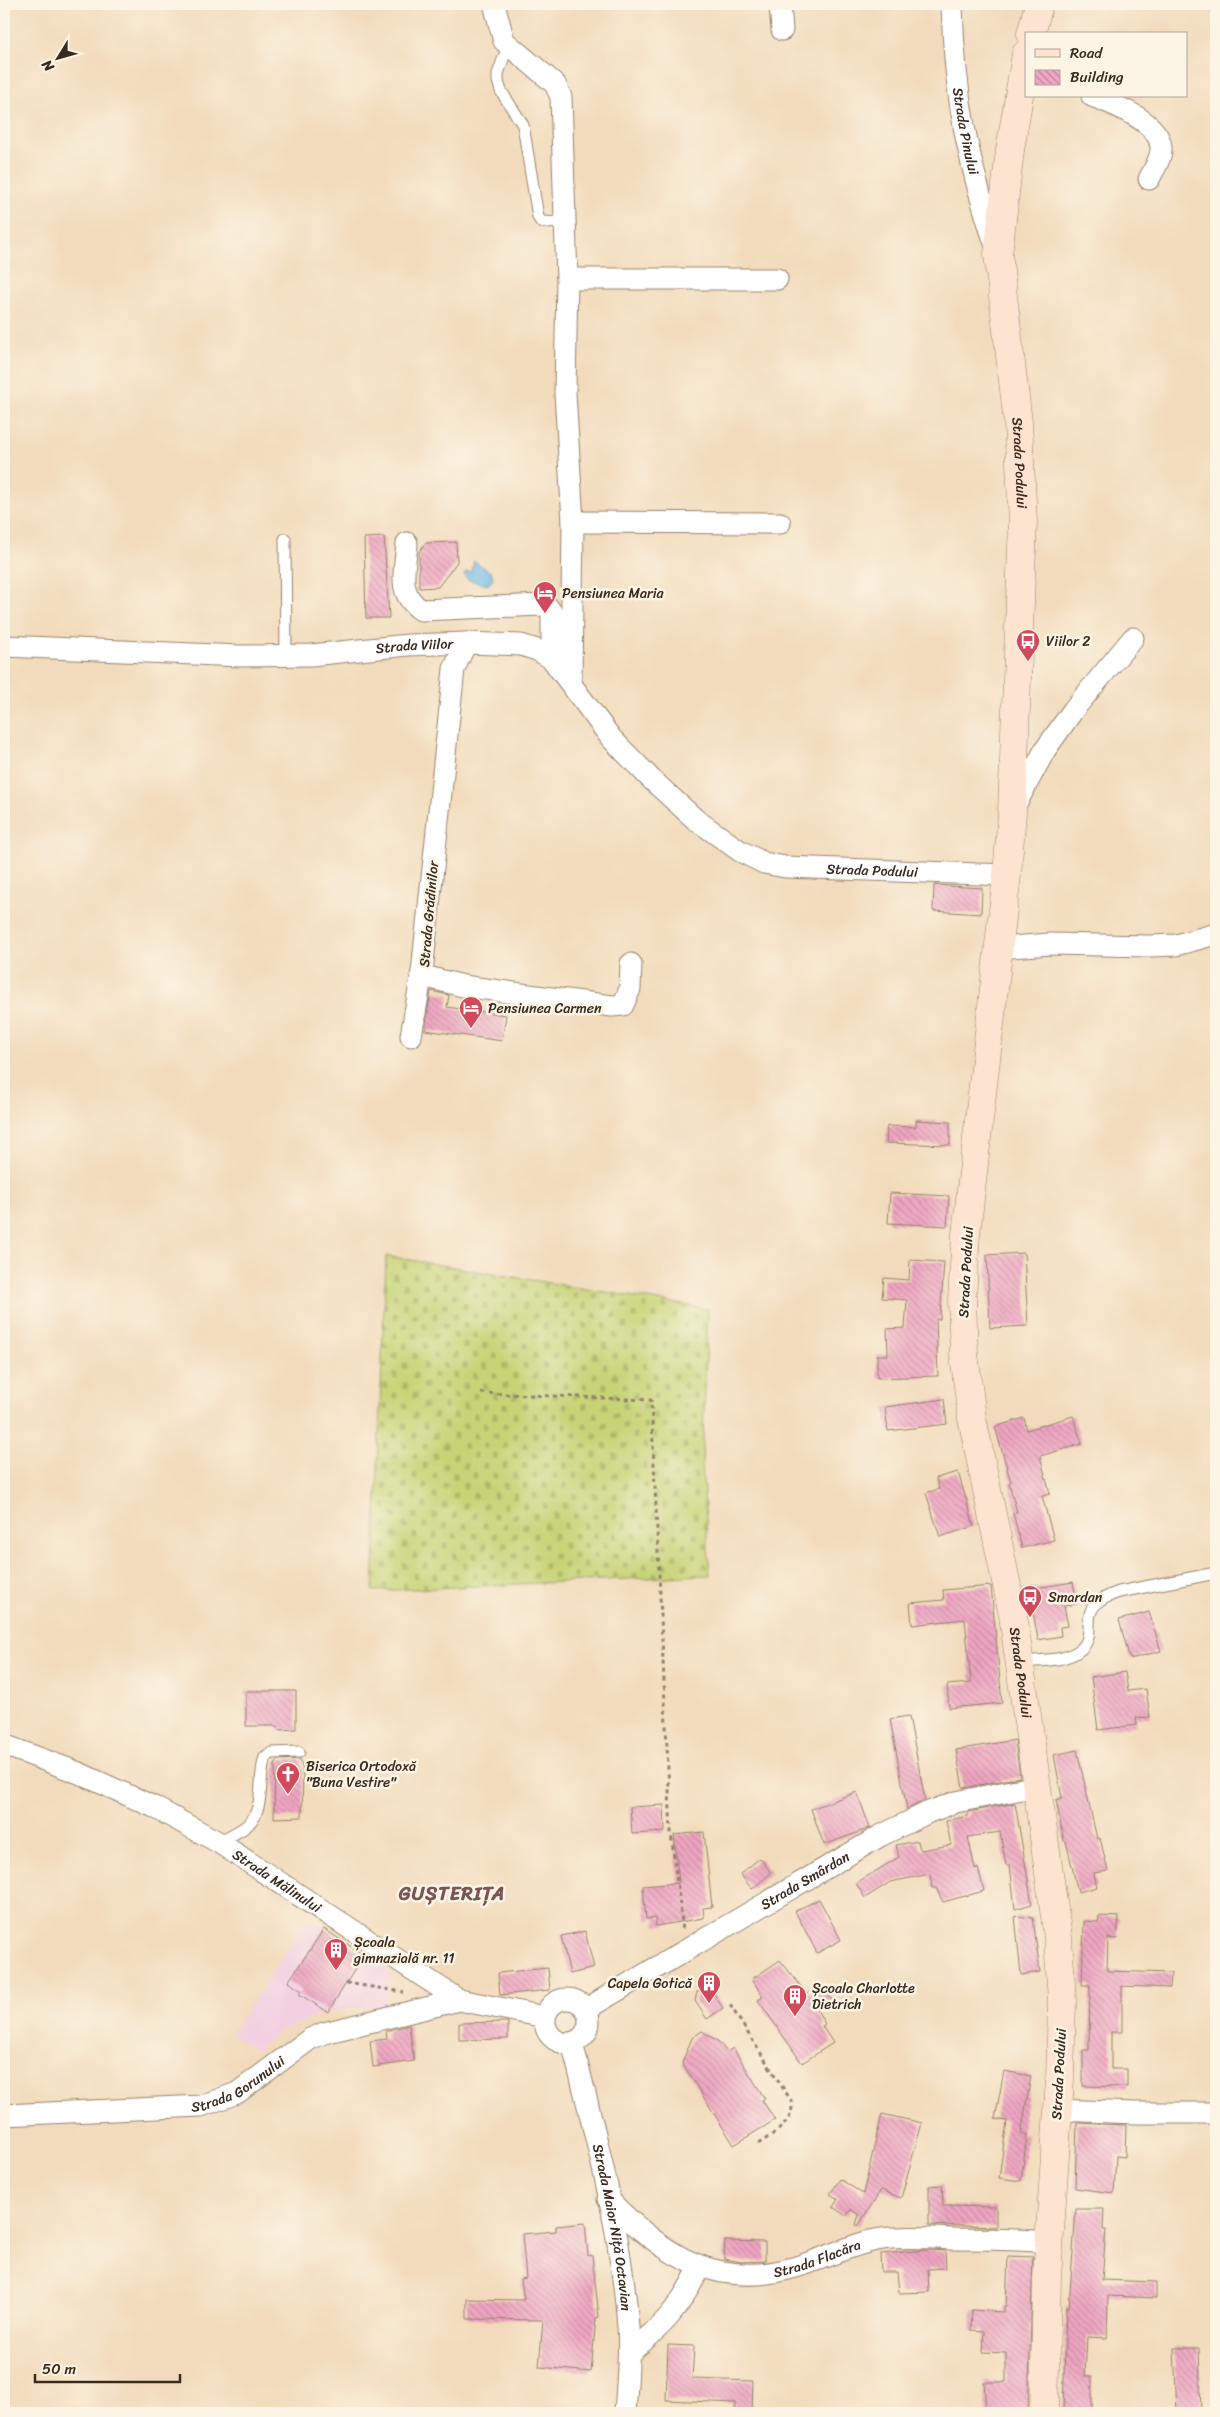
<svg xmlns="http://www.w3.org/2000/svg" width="1220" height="2417" viewBox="0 0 1220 2417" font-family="Sriracha,sans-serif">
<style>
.built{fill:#f2d0e2}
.cemetery{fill:url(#cemetery-stones);stroke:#807f4a}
.water{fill:#72b9e9;stroke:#567284}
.building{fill:url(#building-back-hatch)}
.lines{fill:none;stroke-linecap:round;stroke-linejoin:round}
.lane-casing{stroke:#96826d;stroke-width:13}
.street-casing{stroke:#96826d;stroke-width:23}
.secondary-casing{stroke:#96826d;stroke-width:29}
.path{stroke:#96826d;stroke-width:3;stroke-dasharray:4 4;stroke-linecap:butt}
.lane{stroke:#fff;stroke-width:11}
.street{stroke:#fff;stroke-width:21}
.secondary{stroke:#fde4d1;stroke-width:28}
.labels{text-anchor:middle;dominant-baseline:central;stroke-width:5;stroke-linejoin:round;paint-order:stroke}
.street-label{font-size:14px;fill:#3b2a1e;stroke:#fcf5e5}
.poi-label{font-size:14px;fill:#3b2a1e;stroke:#fcf5e5;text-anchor:start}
.district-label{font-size:19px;font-weight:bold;letter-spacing:1px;fill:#7a5557;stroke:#fcf5e5}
</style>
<defs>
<pattern id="cemetery-stones" width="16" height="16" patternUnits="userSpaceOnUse" patternTransform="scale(1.25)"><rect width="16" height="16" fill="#c6d476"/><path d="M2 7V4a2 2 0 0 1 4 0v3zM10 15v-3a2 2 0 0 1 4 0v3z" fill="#abb666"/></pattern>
<pattern id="building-back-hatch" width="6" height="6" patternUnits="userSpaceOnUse" patternTransform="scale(1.25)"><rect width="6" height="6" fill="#efa6c2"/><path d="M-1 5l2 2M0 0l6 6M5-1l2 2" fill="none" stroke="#c3879d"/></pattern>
</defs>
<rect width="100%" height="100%" fill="#fcf5e5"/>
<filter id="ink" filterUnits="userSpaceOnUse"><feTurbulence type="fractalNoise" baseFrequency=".02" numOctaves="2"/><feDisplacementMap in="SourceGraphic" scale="10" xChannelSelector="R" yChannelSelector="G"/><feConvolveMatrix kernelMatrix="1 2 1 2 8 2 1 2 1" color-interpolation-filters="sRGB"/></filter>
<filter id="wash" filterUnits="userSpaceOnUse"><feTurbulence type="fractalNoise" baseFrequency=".0096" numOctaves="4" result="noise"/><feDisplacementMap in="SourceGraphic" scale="20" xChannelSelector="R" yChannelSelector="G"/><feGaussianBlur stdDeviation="1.12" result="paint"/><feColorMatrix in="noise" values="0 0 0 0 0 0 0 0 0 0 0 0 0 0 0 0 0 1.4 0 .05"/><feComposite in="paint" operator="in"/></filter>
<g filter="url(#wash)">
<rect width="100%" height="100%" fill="#f2dbbc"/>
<!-- built -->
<path class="built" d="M308,1918L392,1973L386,2005L328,2012L284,2029L255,2051L231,2034Z"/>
<!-- cemetery -->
<path class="cemetery" d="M386,1256L708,1309L702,1464L710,1575L373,1591Z"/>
<!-- water -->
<path class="water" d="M474,561L492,573L493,579L488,585L468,580L464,575L466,572H471Z"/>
<g id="blocks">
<!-- building -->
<g class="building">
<path d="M384,537L389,618H366L364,538Z"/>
<path d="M456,542L457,562L438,587L419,588V552L425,543Z"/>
<path d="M934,885L982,888L981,914L933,911Z"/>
<path d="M431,991L449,995L447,1007L506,1015L502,1041L425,1030Z"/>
<path d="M916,1120L950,1122V1145L886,1143L887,1126L916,1127Z"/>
<path d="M890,1193L949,1196L947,1226L888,1223Z"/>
<path d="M1024,1253L1028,1326L990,1328L987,1255Z"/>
<path d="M910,1260L944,1262L940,1319H936L938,1376L877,1378V1355H888L887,1329L905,1328L907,1300L882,1298L884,1278L909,1280Z"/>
<path d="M944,1399L947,1424L888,1431L885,1407Z"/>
<path d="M1073,1416L1082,1444L1040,1456L1050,1494L1042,1496L1054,1540L1022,1548L1013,1513L1017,1512L1009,1483L1011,1482L995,1427L1024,1418L1027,1430Z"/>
<path d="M958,1472L974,1526L940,1537L926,1493L939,1489L936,1478Z"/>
<path d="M1073,1582L1077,1604L1064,1606L1068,1626L1060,1627L1061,1636L1038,1640L1029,1589Z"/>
<path d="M991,1586L1002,1703L949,1708L947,1685L971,1683L965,1619L912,1625L910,1603L944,1600L943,1590Z"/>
<path d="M1149,1612L1161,1651L1130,1659L1119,1620Z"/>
<path d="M1125,1672L1128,1691L1146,1689L1150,1717L1136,1718L1137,1725L1098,1730L1091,1677Z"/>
<path d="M246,1691H296V1729L279,1730L278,1726H246Z"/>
<path d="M909,1716L925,1800L907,1809L890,1719Z"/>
<path d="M1015,1740L1020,1777L963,1788L956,1750Z"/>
<path d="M1077,1750L1097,1839L1100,1838L1108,1871L1094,1873L1097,1887L1078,1892L1066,1841H1064L1056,1800L1062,1798L1054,1755Z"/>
<path d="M300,1759L303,1771L302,1817L274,1818L275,1765L278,1760Z"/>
<path d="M857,1792L870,1828L824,1845L811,1809Z"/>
<path d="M1015,1803L1032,1904L1015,1909L1010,1865H1006L1000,1832L968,1837L975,1869L978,1868L984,1891L943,1902L936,1888H932L930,1874L890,1882L865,1898L856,1883L899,1857L896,1845L918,1841L920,1850L951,1845L946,1821L968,1816V1812Z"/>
<path d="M664,1805L665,1832L632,1834L630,1807Z"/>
<path d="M704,1832L712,1907L703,1908L704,1918L656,1926L655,1918L646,1919L643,1886L679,1883L674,1835Z"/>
<path d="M760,1858L771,1873L752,1889L740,1874Z"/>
<path d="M819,1899L841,1940L817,1953L795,1911Z"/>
<path d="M1015,1916L1033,1918L1040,1972L1021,1975Z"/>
<path d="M1099,1916L1119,1917L1117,1939L1108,1938L1107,1971L1171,1973L1170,1988L1122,1986V2032H1111V2069H1127V2087L1083,2086V2050H1089L1090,1985H1082L1084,1921L1098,1922Z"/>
<path d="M324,1929L364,1955L328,2012L299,1994L302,1991L288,1982Z"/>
<path d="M585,1931L594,1968L570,1974L561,1936Z"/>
<path d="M780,1960L807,1994L821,1984L832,2000L817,2010L825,2024L822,2026L833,2043L802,2063L758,2000L763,1997L752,1979Z"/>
<path d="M548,1968L550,1990L500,1995L498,1973Z"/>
<path d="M704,1987L712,1991L723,2008L707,2019L695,2001L697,1992Z"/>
<path d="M508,2022V2039L459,2040V2023Z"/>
<path d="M409,2025L414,2061L373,2067L370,2041L387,2039L386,2031Z"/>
<path d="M702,2031L719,2042L727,2052L733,2048L765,2099L762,2100L775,2120L734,2145L682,2063L692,2038Z"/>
<path d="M1004,2071L1031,2076L1021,2134L1027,2135L1021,2181L999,2178L1007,2121L995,2119Z"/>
<path d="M882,2114L922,2123L901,2198L881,2190L858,2226L856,2225L859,2215L850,2209L846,2216L833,2207L838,2199L830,2194L840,2179L863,2194Z"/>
<path d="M1077,2123L1126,2125L1125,2157L1116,2156L1114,2193L1075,2188Z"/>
<path d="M942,2185L943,2206L996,2207V2227L929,2225V2186Z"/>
<path d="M1076,2209H1104L1103,2230H1106L1102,2280L1156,2282V2298L1108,2296L1107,2338L1087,2337L1085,2376H1092V2413H1063L1066,2307H1069Z"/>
<path d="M585,2223L588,2256L592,2255L599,2317L596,2318L591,2372L539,2367L543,2320L467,2319V2299L524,2300L521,2279L526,2278L522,2234L556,2231V2226Z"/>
<path d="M725,2241L765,2242V2261L741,2262L724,2259Z"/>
<path d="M928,2250L945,2251L946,2268L928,2269L929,2292L899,2293L897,2272H881L880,2254Z"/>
<path d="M1008,2256L1033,2257L1028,2413H986L984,2382H1006V2353L983,2352L984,2331L971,2330L972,2310L1004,2312V2306H1006Z"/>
<path d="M668,2345L694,2346L692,2379L753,2381L752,2413H735V2403L666,2400Z"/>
<path d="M1174,2348H1199L1201,2413H1177Z"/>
</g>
</g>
</g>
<g filter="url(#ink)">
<use href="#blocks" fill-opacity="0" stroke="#96826d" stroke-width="1"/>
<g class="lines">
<!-- lane casing -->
<g class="lane-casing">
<g id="lane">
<path d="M508,45L498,74V81L501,91L523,125L538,217L541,222L565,223"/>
<path d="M285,539L286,656"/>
<path d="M1020,1662C1038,1660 1061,1662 1077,1652C1098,1639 1082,1618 1095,1605C1102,1598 1110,1595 1119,1592L1216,1573"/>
<path d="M218,1842C227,1837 237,1833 245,1827C267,1810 257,1779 265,1757L272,1753L299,1752"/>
</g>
</g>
<!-- street casing -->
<g class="street-casing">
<g id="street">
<path d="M494,4L504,41L555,84L561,97L567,279L565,393L573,522L571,683"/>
<path d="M780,4L782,30"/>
<path id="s1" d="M952,4C954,94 968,164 997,249"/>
<path d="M1092,96C1113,104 1159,121 1161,147C1162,158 1154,169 1149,179"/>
<path d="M567,279H777"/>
<path d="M573,522L780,523"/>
<path d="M407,543C405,570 396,593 421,610L542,605L547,606L552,613V659"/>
<path d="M466,643L454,669L422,972L427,977L463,986L612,1006L623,1005L630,989L631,964"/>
<path id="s2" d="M4,646L240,656L311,655L408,645L466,643L521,645L537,650L552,659L611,738L651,779L695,819L740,851L764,863L785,867L1007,875"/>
<path d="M1013,809L1045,750L1074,709L1133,638"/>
<path d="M999,948L1050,944L1151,946L1176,945L1216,934"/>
<path d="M411,1036L422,972"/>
<path id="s3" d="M4,1745L79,1773L154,1807L218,1842L459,2000L545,2017"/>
<circle cx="567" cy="2021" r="22"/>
<path id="s4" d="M586,2009L880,1836L929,1812L956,1802L1037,1786"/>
<path id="s5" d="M572,2043C596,2136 621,2230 628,2326C630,2355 627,2384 625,2413"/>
<path d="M1058,2110L1135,2113H1216"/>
<path id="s6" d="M4,2115L201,2106L237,2093L310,2039L324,2033L459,2000"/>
<path id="s7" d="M608,2199C661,2254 716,2291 796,2267C824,2259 853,2243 882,2239C906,2236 931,2238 954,2239C986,2239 1018,2239 1049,2242"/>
<path d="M629,2353C665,2324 679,2309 700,2267"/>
</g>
</g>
<!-- secondary casing -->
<g class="secondary-casing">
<g id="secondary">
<path d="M1031,34L1039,4"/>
<path id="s8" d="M1026,54L1010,150L998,254L1018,423L1023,522L1012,812L1007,875L966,1234L962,1299L964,1354L972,1418L1013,1615L1058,1938L1062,2001L1060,2079L1047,2277L1044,2413"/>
</g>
</g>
<!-- path -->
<g class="path">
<path d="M481,1393L651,1400L671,1833L683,1931"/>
<path d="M346,1983L404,1992"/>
<path d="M730,2005L792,2102C794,2124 772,2134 755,2146"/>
</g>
<!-- lane -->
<use href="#lane" class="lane"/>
<!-- street -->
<use href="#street" class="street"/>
<!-- secondary -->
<use href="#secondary" class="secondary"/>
</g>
</g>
<!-- icons -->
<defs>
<g id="hotel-pin" transform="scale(1.25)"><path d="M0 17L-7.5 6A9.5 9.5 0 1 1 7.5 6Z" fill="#d1495b" stroke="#fcf5e5"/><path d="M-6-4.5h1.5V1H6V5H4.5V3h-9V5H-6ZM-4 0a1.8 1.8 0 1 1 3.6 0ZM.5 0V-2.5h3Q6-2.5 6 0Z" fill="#fff"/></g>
<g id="bus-pin" transform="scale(1.25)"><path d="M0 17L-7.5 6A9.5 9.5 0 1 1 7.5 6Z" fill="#d1495b" stroke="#fcf5e5"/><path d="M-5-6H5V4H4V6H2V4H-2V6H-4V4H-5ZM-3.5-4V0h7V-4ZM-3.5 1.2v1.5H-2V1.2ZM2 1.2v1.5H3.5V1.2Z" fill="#fff"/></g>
<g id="church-pin" transform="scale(1.25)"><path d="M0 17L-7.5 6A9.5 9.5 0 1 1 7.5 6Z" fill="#d1495b" stroke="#fcf5e5"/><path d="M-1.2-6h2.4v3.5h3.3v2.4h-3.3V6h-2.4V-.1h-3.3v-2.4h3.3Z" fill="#fff"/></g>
<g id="building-pin" transform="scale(1.25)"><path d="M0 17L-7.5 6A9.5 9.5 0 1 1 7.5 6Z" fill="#d1495b" stroke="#fcf5e5"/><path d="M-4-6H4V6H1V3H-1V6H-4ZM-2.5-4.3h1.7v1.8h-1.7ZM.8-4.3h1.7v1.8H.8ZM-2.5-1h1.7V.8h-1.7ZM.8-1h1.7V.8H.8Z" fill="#fff"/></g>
</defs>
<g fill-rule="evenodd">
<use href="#hotel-pin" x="545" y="593"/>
<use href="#bus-pin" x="1028" y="641"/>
<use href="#hotel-pin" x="471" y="1008"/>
<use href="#bus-pin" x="1030" y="1597"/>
<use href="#church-pin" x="288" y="1774"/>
<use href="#building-pin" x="336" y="1950"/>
<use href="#building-pin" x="709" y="1983"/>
<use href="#building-pin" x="795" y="1996"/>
</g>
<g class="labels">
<!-- street labels -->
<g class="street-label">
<text stroke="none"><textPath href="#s1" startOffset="128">Strada Pinului</textPath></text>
<text stroke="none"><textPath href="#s8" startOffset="412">Strada Podului</textPath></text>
<text stroke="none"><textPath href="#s2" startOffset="411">Strada Viilor</textPath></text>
<text stroke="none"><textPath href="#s2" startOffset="958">Strada Podului</textPath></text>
<text transform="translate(429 914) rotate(-85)">Strada Grădinilor</text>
<text transform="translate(966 1272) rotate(-87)">Strada Podului</text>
<text stroke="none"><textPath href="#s8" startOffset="1630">Strada Podului</textPath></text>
<text stroke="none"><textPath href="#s3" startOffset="306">Strada Mălinului</textPath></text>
<text stroke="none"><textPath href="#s4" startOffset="254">Strada Smârdan</textPath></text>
<text transform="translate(1059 2074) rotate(-87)">Strada Podului</text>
<text stroke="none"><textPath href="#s6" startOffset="240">Strada Gorunului</textPath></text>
<text stroke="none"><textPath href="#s5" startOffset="189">Strada Maior Niță Octavian</textPath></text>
<text stroke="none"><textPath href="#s7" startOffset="235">Strada Flacăra</textPath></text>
</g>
<!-- poi labels -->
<g class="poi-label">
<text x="562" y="593">Pensiunea Maria</text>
<text x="1046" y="641">Viilor 2</text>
<text x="488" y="1008">Pensiunea Carmen</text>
<text x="1048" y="1597">Smardan</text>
<text x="306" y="1766">Biserica Ortodoxă<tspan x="306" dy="16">"Buna Vestire"</tspan></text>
<text x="354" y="1942">Școala<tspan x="354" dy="16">gimnazială nr. 11</tspan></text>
<text x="692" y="1983" text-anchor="end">Capela Gotică</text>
<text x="812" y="1988">Școala Charlotte<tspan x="812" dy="16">Dietrich</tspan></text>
</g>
<!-- district labels -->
<g class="district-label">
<text x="452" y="1893">GUȘTERIȚA</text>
</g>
</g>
<!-- margin -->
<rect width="1220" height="2417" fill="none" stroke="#fcf5e5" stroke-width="20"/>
<!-- legend -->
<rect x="1025" y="32" width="162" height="65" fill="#fcf5e5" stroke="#afa495"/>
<rect x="1035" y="49" width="25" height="8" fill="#fde4d1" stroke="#afa495"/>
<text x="1070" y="58" font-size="15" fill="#3b2a1e">Road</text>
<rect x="1035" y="70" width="25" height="15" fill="url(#building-back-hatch)" stroke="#afa495"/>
<text x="1070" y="82" font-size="15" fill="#3b2a1e">Building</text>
<!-- north arrow -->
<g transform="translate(58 58) rotate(233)" stroke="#fcf5e5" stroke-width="4" paint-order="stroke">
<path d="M0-4L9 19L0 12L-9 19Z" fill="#3b2a1e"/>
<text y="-8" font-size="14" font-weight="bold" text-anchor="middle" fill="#3b2a1e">N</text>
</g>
<!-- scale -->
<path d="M35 2374v8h145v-8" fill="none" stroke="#3b2a1e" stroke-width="2.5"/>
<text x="42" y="2374" font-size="15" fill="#3b2a1e" stroke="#fcf5e5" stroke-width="4" paint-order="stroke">50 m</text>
</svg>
